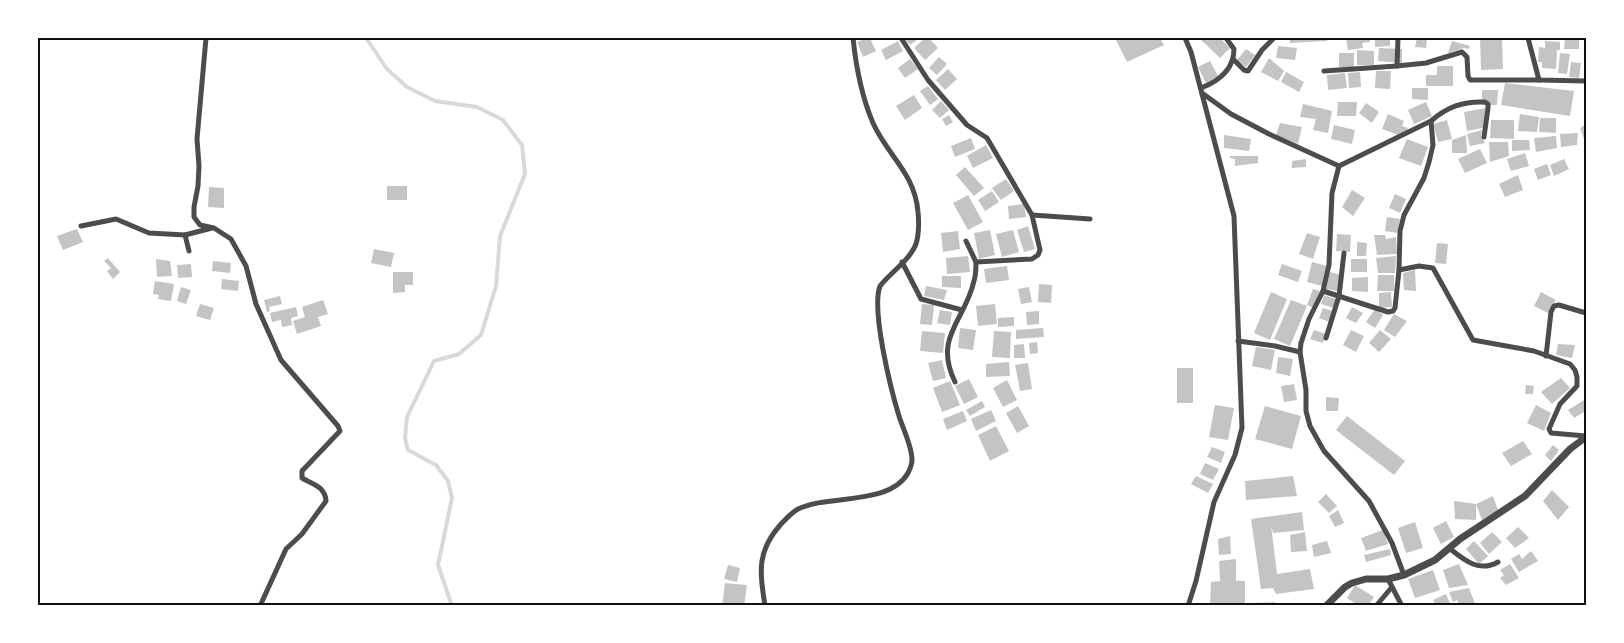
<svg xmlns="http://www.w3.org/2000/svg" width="1624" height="643" viewBox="0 0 1624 643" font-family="Helvetica,sans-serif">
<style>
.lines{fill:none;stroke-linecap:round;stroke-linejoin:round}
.stream{stroke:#d9d9d9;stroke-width:4}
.building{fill:#c4c4c4}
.minor{stroke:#4c4c4c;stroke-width:5}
.tertiary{stroke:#4c4c4c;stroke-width:7}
.neatline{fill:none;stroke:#111;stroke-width:2}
</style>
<rect width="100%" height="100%" fill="#fff"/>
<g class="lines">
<!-- stream -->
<path class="stream" d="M366,38L387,69L407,87L435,101L477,107L503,120L522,145L525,174L500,236L496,286L481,335L459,354L434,361L407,417L405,438L408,450L436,465L448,481L452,498L438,565L452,606"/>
</g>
<!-- building -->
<g class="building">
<path d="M867,38H870L876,51L863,57L857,42Z"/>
<path d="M904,38H920L910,45Z"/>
<path d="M925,38H929L938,48L925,60L914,48Z"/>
<path d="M1115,38H1160L1164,45L1127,62Z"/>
<path d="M1202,38H1220L1230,48L1220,58L1200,39Z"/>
<path d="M1290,38H1328L1327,41L1290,43Z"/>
<path d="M1346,38H1370V42L1362,43L1363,48L1348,50Z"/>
<path d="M1375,38H1390V46L1375,47Z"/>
<path d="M1417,38H1427L1426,48L1415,47Z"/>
<path d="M1480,38H1502L1503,69L1481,70Z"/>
<path d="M1565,38H1579V49H1564Z"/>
<path d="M898,41L903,51L886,60L881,50Z"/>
<path d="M1452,41L1470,46L1469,49L1464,48L1448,53Z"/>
<path d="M1545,41L1560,42V50H1557L1556,69L1542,68V62H1538L1539,47L1545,48Z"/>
<path d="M1278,46L1297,48L1295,60L1276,58Z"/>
<path d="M1379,48L1402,49V63L1378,61Z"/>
<path d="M1246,49L1255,55L1246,67L1237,60Z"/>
<path d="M1357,50L1374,51V65H1357Z"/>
<rect x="1339" y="53" width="15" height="14"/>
<path d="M1560,53L1570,54L1567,74L1558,73Z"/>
<path d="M939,57L947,64L937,75L929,68Z"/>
<path d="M1269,58L1284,71L1278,81L1261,72Z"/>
<path d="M910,59L918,69L905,78L898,68Z"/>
<path d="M1210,61L1218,76L1206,83L1198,67Z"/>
<path d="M1571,62L1581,63L1579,78L1569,77Z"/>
<path d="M1437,66H1453V86H1426V75H1437Z"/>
<path d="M948,69L957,79L945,90L936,80Z"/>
<path d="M1376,71H1391L1390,89L1375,88Z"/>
<path d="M1286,72L1304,82L1299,92L1281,82Z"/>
<path d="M1360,72L1361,87L1349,88L1348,73Z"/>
<path d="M1345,73L1347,88L1328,90L1327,75Z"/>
<path d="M1505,83L1574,91L1570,116L1501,105Z"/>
<path d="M928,86L938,99L930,105L920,91Z"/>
<path d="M1412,88H1428V100L1412,99Z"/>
<path d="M1482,90H1498L1497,105H1482Z"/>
<path d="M914,95L922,108L905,120L896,106Z"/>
<path d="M941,101L949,110L940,118L932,110Z"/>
<path d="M1338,102H1357L1356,116H1337Z"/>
<path d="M1426,102L1432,116L1414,124L1408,110Z"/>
<path d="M1366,103L1379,112L1372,123L1359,113Z"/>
<path d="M1303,104L1332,111L1328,133L1313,130L1316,119L1300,117Z"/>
<path d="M1486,108L1483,128L1467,131L1464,112Z"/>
<path d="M1388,114L1404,121L1402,126L1408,128L1404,137L1382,129Z"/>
<path d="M1520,114L1539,117L1537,132L1518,131Z"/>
<path d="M949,115L953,122L946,126L942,119Z"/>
<path d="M1540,118H1556V133L1539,132Z"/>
<path d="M1447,120L1452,139L1438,142L1433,124Z"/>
<path d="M1491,120H1514V139L1490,138Z"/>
<path d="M1280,123L1302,127L1298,144L1276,135Z"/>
<path d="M1586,124V144L1580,128Z"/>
<path d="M1334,125L1355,130L1352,144L1331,139Z"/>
<path d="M1482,130L1481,136L1485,143L1470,146L1467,134Z"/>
<path d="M1578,133L1577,145L1561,147L1560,134Z"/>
<path d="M1224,135L1251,139L1249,151L1224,148Z"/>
<path d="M1466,135L1467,153H1452V140Z"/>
<path d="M1556,136L1557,148L1536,152L1534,138Z"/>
<path d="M971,138L975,149L955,157L951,146Z"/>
<path d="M1407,139L1428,147L1421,166L1399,158Z"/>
<path d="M1512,140H1529L1530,150L1512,151Z"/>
<path d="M1489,142H1508L1509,156L1490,162Z"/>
<path d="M986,145L993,158L973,168L967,156Z"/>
<path d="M1480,149L1487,163L1465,173L1458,159Z"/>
<path d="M1525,153L1529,166L1511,171L1507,159Z"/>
<path d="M1230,156H1258V163L1235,166V159L1230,158Z"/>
<path d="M1306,159V167L1292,168V161Z"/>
<path d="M1564,159L1569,169L1554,176L1550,165Z"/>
<path d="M1547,164L1551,175L1538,180L1534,169Z"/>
<path d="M965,167L984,188L974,196L956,175Z"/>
<path d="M1518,175L1523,190L1505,197L1499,184Z"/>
<path d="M1006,179L1014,191L1001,200L992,188Z"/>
<rect x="387" y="186" width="20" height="14"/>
<path d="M209,187L224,188V208L208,207Z"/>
<path d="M1352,190L1365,198L1353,216L1342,207Z"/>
<path d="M992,191L999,202L985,211L978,200Z"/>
<path d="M1395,194L1406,199L1400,213L1389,208Z"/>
<path d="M968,195L983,222L968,230L953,203Z"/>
<path d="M1024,204L1026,217L1009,219L1008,206Z"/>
<path d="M1387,217L1400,219L1397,233L1385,231Z"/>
<path d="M1028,226L1035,249L1024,252L1017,230Z"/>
<path d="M77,229L83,242L63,250L57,236Z"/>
<path d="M990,230L995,255L979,259L974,233Z"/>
<path d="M1013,230L1019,252L1002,257L996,234Z"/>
<path d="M958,231L960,249L943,252L941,233Z"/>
<path d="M1307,233L1320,237L1313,259L1299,254Z"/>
<path d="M1337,234L1351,235L1350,252L1336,251Z"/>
<path d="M1374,235H1385L1386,239L1396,237L1397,254L1377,255Z"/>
<path d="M1357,242L1367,243L1366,256H1357Z"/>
<path d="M1437,243L1448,244L1446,264L1435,263Z"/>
<path d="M374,249L394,253L391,267L371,263Z"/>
<path d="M968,256L970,272L947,274L946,258Z"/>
<path d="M1396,256L1395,273H1378L1376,258Z"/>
<path d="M108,258L120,272L113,279L107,271L111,268L104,261Z"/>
<path d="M156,259L170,261L172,276L157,277Z"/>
<rect x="1351" y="259" width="16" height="13"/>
<path d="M213,261L231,263L230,273L212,271Z"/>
<path d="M1312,262L1327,266L1322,286L1307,282Z"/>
<path d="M191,264L192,277L178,278L177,265Z"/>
<path d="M1282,264L1302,271L1298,282L1278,275Z"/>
<path d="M1007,266L1009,280L986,283L984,269Z"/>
<path d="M1415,270L1416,291L1404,290L1403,273Z"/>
<path d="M393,272H413V285H405V292L393,293Z"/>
<path d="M1330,272L1341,275L1338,291L1326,289Z"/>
<path d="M1378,275H1394V291H1377Z"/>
<path d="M942,276H961V288L942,287Z"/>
<path d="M1368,277V292L1352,291V278Z"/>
<path d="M222,279L239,281L238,291L221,289Z"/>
<path d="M155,281L174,284L171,301L158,299L159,295L153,294Z"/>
<path d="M1039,284L1052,285L1051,303L1038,302Z"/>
<path d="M926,286L947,290L944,300L924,296Z"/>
<path d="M181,287L191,290L186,304L177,301Z"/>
<path d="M1029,287L1032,302L1021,304L1018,289Z"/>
<path d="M1313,289L1320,291L1314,308L1307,305Z"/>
<path d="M1271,292L1287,299L1270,340L1254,333Z"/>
<path d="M1391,292L1392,307L1379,308V293Z"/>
<path d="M1541,292L1556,300L1548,313L1534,306Z"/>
<path d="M1324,295L1336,299L1334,308L1321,304Z"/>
<path d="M280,296L282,304L269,307L270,311L267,312L264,300Z"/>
<path d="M323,300L328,314L318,317L321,326L297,334L293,321L305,317L302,307Z"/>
<path d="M1291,300L1307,306L1290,346L1274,339Z"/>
<path d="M200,304L214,308L210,320L196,316Z"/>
<path d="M922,304L934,305L932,325L920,324Z"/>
<path d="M995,304L997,324L978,326L976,306Z"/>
<path d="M296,307L298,316L291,318L292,325L282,327L281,320L272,322L270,313Z"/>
<path d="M1352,307L1363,313L1356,323L1346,318Z"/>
<path d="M1323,308L1333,311L1329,322L1319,318Z"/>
<path d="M1375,309L1383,315L1375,328L1366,322Z"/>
<path d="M940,310L952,312L950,325L937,323Z"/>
<path d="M1039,311V324L1027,325L1026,312Z"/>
<path d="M1394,314L1407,321L1395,337L1384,330Z"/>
<path d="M1014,317V326L998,327V318Z"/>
<path d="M960,328L976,330L973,350L958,348Z"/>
<path d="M1043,328L1044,337L1016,339V330Z"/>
<path d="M1314,330L1326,334L1323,343L1310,339Z"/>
<path d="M1351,330L1364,336L1356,352L1343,345Z"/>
<path d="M1380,330L1391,339L1379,352L1369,343Z"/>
<path d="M922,331L945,333L943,353L920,351Z"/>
<path d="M994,331L1011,332L1010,358L992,357Z"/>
<path d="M1037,342L1038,353L1030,354L1029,343Z"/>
<path d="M1024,344L1025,358H1014V345Z"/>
<path d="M1558,344L1575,345L1572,358L1556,355Z"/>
<path d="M1256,347L1275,350L1271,370L1252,366Z"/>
<path d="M1278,357L1293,359L1290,376L1276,373Z"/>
<path d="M942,360L946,378L933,381L928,363Z"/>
<path d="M1009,362L1010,376L986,377V364Z"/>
<path d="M1028,363L1032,389L1020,391L1015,365Z"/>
<rect x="1177" y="368" width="16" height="35"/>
<path d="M1561,378L1570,388L1552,404L1541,392Z"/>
<path d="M969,379L978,397L964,404L955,386Z"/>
<path d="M1007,380L1017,400L1003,407L993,388Z"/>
<path d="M950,381L960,405L942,412L933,388Z"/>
<path d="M1294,384L1297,400L1284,402L1281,386Z"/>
<path d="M1526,385L1534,386L1533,394H1525Z"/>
<path d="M1326,397L1339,398L1338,411H1326Z"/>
<path d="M1584,400L1586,404V411L1574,418L1568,410Z"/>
<path d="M982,401L985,407L970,416L966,410Z"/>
<path d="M1215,405L1234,408L1228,440L1209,437Z"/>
<path d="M1536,405L1551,413L1544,431L1527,423Z"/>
<path d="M1018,406L1029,426L1017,433L1006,413Z"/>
<path d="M1265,406L1301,416L1292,449L1255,439Z"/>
<path d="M991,410L996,421L976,431L971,419Z"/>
<path d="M963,411L967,421L947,430L943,419Z"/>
<path d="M1347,416L1405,461L1394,475L1336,430Z"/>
<path d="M996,426L1009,451L990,461L978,435Z"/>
<path d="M1523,441L1532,454L1511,466L1502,453Z"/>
<path d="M1553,445L1559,450L1551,461L1545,455Z"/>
<path d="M1212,447L1225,452L1221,463L1207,457Z"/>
<path d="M1205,463L1219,469L1213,480L1200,474Z"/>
<path d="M1196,476L1213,484L1208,493L1191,484Z"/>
<path d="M1293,476L1297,496L1246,500L1245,481Z"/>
<path d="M1552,490L1569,507L1558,520L1543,501Z"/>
<path d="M1326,494L1337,506L1329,513L1318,502Z"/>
<path d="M1493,496L1498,510L1482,520L1476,504Z"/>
<path d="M1454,501L1476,504V520L1455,519Z"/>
<path d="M1338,510L1344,523L1335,527L1329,516Z"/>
<path d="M1302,512L1304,530L1273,533L1271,525L1277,574L1310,569L1314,589L1276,594L1273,588L1261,589L1251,519Z"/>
<path d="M1446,521L1454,537L1441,544L1433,528Z"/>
<path d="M1415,522L1423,548L1406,553L1398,528Z"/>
<path d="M1518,527L1529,538L1515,548L1506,538Z"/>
<path d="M1383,530L1388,544L1366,551L1361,538Z"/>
<path d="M1305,532L1307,551L1291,552L1290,535Z"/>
<path d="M1492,532L1502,542L1489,554L1480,543Z"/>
<path d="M1230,536L1231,554L1219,555L1218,539Z"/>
<path d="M1327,541L1331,553L1314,557L1312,545Z"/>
<path d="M1474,541L1488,556L1479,564L1466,549Z"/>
<path d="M1390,549L1391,555L1366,562L1364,555Z"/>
<path d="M1531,551L1538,561L1519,572L1511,559L1519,554L1522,559Z"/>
<path d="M1236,559V581H1245V606H1210L1211,582L1220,581L1219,561Z"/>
<path d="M1459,564L1468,585L1449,588L1443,570Z"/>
<path d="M1510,564L1519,578L1506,585L1500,578L1504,575L1500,570Z"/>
<path d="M728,565L740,568L737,582L724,579Z"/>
<path d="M1433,570L1440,590L1415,598L1408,579Z"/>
<path d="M725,583L747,585L744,606H722Z"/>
<path d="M1355,585L1374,597L1368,606H1359L1347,598Z"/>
<path d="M1469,588L1476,606H1460L1457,600L1453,602L1449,592Z"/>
<path d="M1446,594L1451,606H1436L1433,600Z"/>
<path d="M1275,602L1274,606H1251V603Z"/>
</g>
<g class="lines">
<!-- minor -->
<g class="minor">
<path d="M206,38L197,139L199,166L198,186L194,207V217L200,225L214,228L231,239L246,266L256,304L281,360L338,426L340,431L302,471V478C312,484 325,486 326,501L302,534L286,549L260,606"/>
<path d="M901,38L928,80L967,125L987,138L1032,215L1040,250L1038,255L1032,259L976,262C976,268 976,275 974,281C965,321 933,337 955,382"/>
<path d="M1185,38L1191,52L1234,216L1242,428L1235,455L1214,502L1196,581L1188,606"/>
<path d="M1398,38L1397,66L1426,63L1462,52L1467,57L1468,76L1470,80H1539"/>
<path d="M1528,38L1539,80L1586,81"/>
<path d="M1233,59L1244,70L1248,71L1262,50L1274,38"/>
<path d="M1324,71L1397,66"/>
<path d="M1201,88C1219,81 1234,70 1234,49L1226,38"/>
<path d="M1202,93L1231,114L1269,134L1339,166"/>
<path d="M1032,215L1090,219"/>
<path d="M81,226L116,219L149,233L185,235L212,228"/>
<path d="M185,235L189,251"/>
<path d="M966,241L976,262"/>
<path d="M902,262L921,299L962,310"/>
<path d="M1399,270L1419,266L1433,268L1473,340L1534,351L1570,364L1575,370L1577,377V386L1560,404L1549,429L1551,433L1586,436"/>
<path d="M1323,291L1388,312L1393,311L1395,308L1399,270L1400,231L1404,215L1424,178L1429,162L1433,145L1431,121C1447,107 1463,101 1485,102L1488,104V108L1484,137"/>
<path d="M1326,338L1339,296L1344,253"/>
<path d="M1238,341L1275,346L1300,352L1301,343L1309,319L1323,291L1329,265L1332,193L1339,166L1431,121"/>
<path d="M1300,352L1306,390V411L1310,426L1324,451L1369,501L1392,543L1404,575"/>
<path d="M1546,356L1551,312L1554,306L1559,305L1586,313"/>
<path d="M1449,548C1464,560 1479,573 1498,562"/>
<path d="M1388,579L1402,606"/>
<path d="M765,606C760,572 756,552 781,524C786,519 791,513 798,509C829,494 889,506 908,473C910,469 912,464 912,460C912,446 903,429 899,416C891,390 871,310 880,286C890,273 910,260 916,244C919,234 919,222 918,212C915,173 887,155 873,123C861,95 856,67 853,38"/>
<path d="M1376,606L1392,587"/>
</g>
<!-- tertiary -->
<path class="tertiary" d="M1326,606L1345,587L1352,583L1366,579H1388L1404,575L1435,560L1460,539L1525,496L1570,449L1586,437"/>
</g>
<!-- border -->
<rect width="1624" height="643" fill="none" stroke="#ffffff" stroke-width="78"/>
<rect x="39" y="39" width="1546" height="565" class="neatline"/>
</svg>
